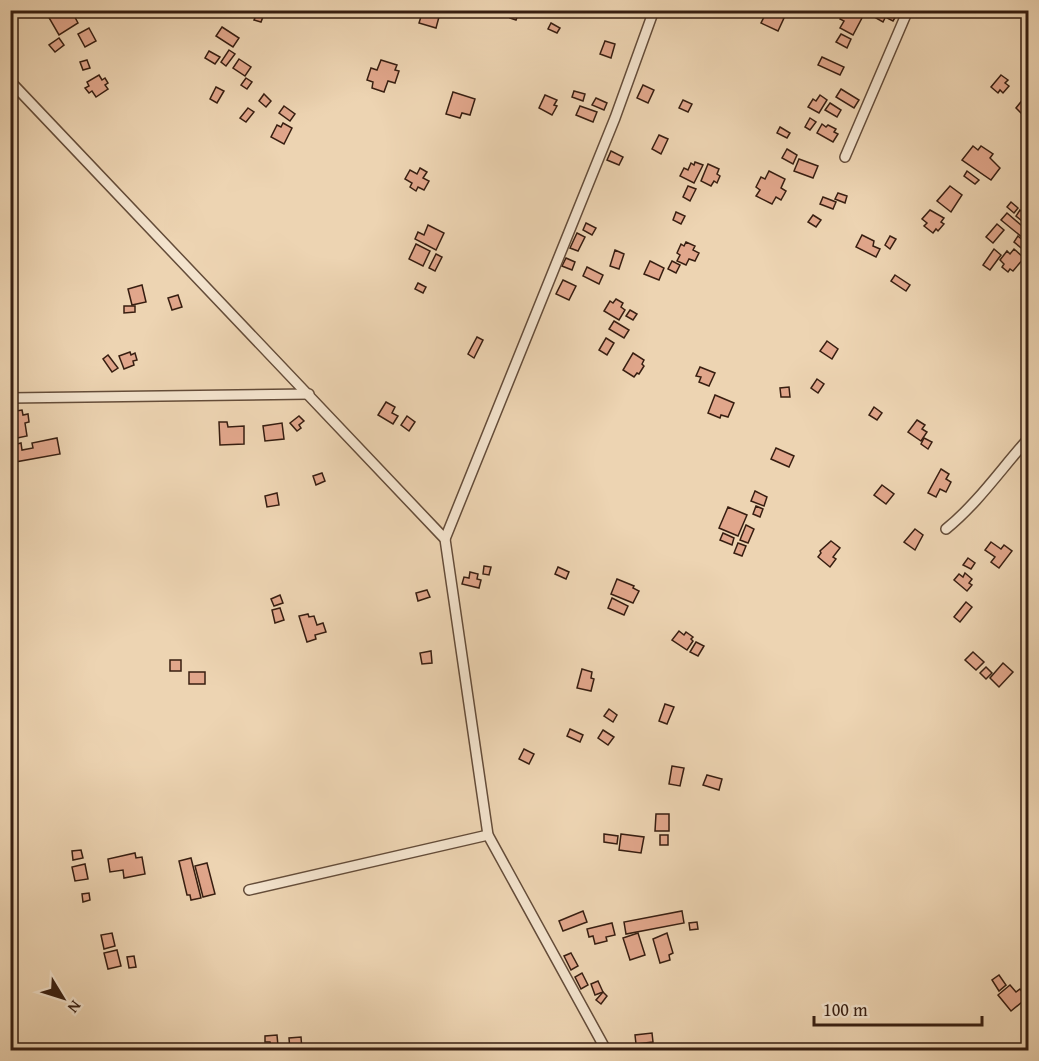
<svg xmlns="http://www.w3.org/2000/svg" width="1039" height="1061" viewBox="0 0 1039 1061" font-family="'Gentium Book Plus',serif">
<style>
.building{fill:#e1a68b;stroke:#371e11;stroke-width:1.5}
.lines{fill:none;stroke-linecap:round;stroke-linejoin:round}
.street-casing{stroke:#644c39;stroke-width:12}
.street{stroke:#f3e3cd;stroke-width:9}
</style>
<rect width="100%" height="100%" fill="#edd4b2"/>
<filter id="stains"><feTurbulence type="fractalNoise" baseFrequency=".00333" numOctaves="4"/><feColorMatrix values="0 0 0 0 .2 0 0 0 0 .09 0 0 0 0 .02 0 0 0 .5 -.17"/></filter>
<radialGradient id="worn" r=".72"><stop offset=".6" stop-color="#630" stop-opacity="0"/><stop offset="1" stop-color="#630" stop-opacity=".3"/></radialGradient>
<!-- building -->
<g class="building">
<path d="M56,10H71L78,23L59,35L48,16Z"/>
<path d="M423,10H436L434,15L439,17L436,28L419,23Z"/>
<path d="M513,10H520L516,20L510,18Z"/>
<path d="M845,10H852L863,16L853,35L840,28L844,21L840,19Z"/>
<path d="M868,10H882L887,14L883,22L867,13Z"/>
<path d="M891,10L899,11L893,21L887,18Z"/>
<path d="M258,11L264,14L261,22L254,20Z"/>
<path d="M773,12L784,18L778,31L761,23L766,13L772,15Z"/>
<path d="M551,23L560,28L557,33L548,29Z"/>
<path d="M222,27L239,38L233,47L216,36Z"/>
<path d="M89,28L96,41L85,47L78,34Z"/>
<path d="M841,34L851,39L847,48L836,42Z"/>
<path d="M59,38L64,45L55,52L49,45Z"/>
<path d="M605,41L615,44L611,58L600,54Z"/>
<path d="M229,50L235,54L226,66L221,62Z"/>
<path d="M209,51L220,57L215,64L205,58Z"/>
<path d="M822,57L844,67L840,75L818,65Z"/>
<path d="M239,59L251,67L245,76L233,68Z"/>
<path d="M87,60L90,68L83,70L80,62Z"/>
<path d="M381,60L397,65L395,70L399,71L395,83L388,81L384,92L372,88L373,82L367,80L371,68L377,70Z"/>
<path d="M99,75L102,80L105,78L108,83L105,85L108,89L96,97L92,91L89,93L85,88L89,86L87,82Z"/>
<path d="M1001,75L1008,80L1005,83L1009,86L1003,93L1000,90L998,93L991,87Z"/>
<path d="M246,78L252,82L247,89L241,85Z"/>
<path d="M643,85L654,90L648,103L637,98Z"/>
<path d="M216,87L224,91L217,103L210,99Z"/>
<path d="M841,89L859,100L854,108L836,97Z"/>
<path d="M574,91L585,94L583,101L572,97Z"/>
<path d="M453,92L475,99L470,115L462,113L460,118L446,114Z"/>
<path d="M1028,93V106L1022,114L1016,108Z"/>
<path d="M264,94L271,101L266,107L259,101Z"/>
<path d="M545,95L557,100L554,105L557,106L552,115L539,108Z"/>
<path d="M820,95L827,100L819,113L808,107L813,99L816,101Z"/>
<path d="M596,98L607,103L604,110L592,105Z"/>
<path d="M683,100L692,104L688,112L679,108Z"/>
<path d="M830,103L841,110L837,117L825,110Z"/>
<path d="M284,106L295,114L290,121L279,113Z"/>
<path d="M580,106L597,112L593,122L576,115Z"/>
<path d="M248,108L254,112L246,122L240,118Z"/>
<path d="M810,118L816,122L810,130L805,127Z"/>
<path d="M283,123L292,128L284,144L271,137L277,125L281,127Z"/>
<path d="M822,124L826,127L828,125L836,129L834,132L838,134L833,142L817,133Z"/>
<path d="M780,127L790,133L787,138L777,133Z"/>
<path d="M659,135L668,139L661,154L652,149Z"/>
<path d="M973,146L978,150L981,146L993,154L990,158L1000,168L991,180L962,160Z"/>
<path d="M787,149L797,155L793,164L782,158Z"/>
<path d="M611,151L623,157L619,165L607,160Z"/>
<path d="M799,159L818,166L813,178L794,171Z"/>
<path d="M695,162L703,165L694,183L680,176L684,168L688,170L691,163L694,165Z"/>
<path d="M708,164L719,169L717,174L720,176L717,183L714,181L711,186L701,181Z"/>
<path d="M420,168L427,172L423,178L429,181L424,190L418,187L416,191L410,187L412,183L405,179L410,170L417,174Z"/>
<path d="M769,171L785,179L781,188L786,191L781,200L776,197L772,204L756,196L760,190L756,187L761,177L765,179Z"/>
<path d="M967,171L979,180L975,184L964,176Z"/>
<path d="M688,186L696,189L690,201L683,197Z"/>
<path d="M950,186L962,195L951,212L937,201Z"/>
<path d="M838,193L847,196L845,203L835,199Z"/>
<path d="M823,197L836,202L833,209L820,204Z"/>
<path d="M1011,202L1018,208L1014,213L1007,207Z"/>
<path d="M930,210L944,218L941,222L944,224L938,231L936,229L933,233L924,226L927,223L922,219Z"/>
<path d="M1020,210L1028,217V226L1016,216Z"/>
<path d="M676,212L685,216L681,224L673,220Z"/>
<path d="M1007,213L1028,231V242L1001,220Z"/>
<path d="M813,215L821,220L816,227L808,222Z"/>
<path d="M586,223L596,228L592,235L583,230Z"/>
<path d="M997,224L1004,230L993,243L986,237Z"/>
<path d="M428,225L444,233L436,250L415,239L418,232L424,235Z"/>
<path d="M577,233L585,237L578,251L570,248Z"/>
<path d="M862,235L874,241L873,246L880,249L876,257L856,247Z"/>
<path d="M890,236L896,239L890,249L885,245Z"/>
<path d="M1018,236L1028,245L1026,252L1014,242Z"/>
<path d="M686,242L695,246L693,250L699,253L695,261L689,259L686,265L677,261L680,255L677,253L681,244L684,246Z"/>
<path d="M416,244L430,251L423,266L409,259Z"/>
<path d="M994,249L1001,255L990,270L983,265Z"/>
<path d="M1014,249L1024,258L1013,271L1010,269L1008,272L1002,267L1004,264L1000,260L1007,251L1010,254Z"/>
<path d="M615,250L624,254L619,269L610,266Z"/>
<path d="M436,254L442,257L435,271L429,268Z"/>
<path d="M566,258L575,262L572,270L562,266Z"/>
<path d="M650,261L664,268L659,280L644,274Z"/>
<path d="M672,261L680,265L676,273L668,269Z"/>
<path d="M587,267L603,275L599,284L583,276Z"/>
<path d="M895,275L910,285L906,291L891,281Z"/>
<path d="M563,280L576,286L569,300L556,294Z"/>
<path d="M418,283L426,287L423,293L415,289Z"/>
<path d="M142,285L146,302L132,305L128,289Z"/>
<path d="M178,295L182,307L172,310L168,298Z"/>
<path d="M616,299L623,303L621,307L625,310L619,320L604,311L610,301L613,303Z"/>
<path d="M124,306H135V312L124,313Z"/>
<path d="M630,310L637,314L633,320L626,316Z"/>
<path d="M614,321L629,330L624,338L609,329Z"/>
<path d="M477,337L483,340L474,358L468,354Z"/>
<path d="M606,338L614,343L607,355L599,350Z"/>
<path d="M827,341L838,349L832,359L820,351Z"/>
<path d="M130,352L131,355L135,353L137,360L133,361L134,365L124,369L119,356Z"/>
<path d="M633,353L644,360L642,364L644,366L639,374L637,373L634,377L623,370Z"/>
<path d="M108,355L118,368L112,372L103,359Z"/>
<path d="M700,367L715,373L709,386L699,382L701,377L696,376Z"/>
<path d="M817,379L824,384L818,393L811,388Z"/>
<path d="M789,387L790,397H781L780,388Z"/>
<path d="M715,395L734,403L728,417L721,415L720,418L708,413Z"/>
<path d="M386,402L395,407L392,413L398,416L393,424L378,415Z"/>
<path d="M874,407L882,413L877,420L869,415Z"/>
<path d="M22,410L23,415L28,414L29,422L25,423L27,436L12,439L10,412Z"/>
<path d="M299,416L304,421L299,425L301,428L297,431L290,423Z"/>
<path d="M407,416L415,422L409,431L401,425Z"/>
<path d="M917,420L925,425L922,429L927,432L921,441L908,432Z"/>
<path d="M219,422H227L228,427L244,426V444L220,445Z"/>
<path d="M282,423L284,439L265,441L263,426Z"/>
<path d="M57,438L60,454L15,462L13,445L21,443L22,450L33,448L32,443Z"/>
<path d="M924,438L932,442L928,449L921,444Z"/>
<path d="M776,448L794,456L789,467L771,459Z"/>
<path d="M941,469L949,474L946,479L951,482L946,492L940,489L936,497L928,493Z"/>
<path d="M322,473L325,481L316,485L313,476Z"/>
<path d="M882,485L894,494L886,504L874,495Z"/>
<path d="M755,491L767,497L764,506L751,501Z"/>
<path d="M277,493L279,505L267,507L265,496Z"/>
<path d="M756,506L763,509L760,517L753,514Z"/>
<path d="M728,507L747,515L738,536L719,528Z"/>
<path d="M746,525L754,529L748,543L740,540Z"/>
<path d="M915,529L923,535L915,550L904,542Z"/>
<path d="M723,533L734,538L732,545L720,540Z"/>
<path d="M831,541L840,548L833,557L836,559L830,567L818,557L821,553L820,551Z"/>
<path d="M991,542L1001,549L1004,545L1012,551L999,568L991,562L995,557L985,550Z"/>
<path d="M738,543L746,546L742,556L734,553Z"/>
<path d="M968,558L975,563L971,569L963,565Z"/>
<path d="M484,566L491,567L489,575L483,574Z"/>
<path d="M558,567L569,572L566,579L555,574Z"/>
<path d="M470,572L478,574L477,579L481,580L479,588L462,584L464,577L469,578Z"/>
<path d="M965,573L972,579L969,583L972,585L967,591L954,580L959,574L963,577Z"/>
<path d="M617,579L634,586L633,588L639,591L633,603L611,594Z"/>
<path d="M427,590L430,597L418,601L416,593Z"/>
<path d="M280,595L283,603L274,606L271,599Z"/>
<path d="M612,598L628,606L624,615L608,608Z"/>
<path d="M966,602L972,607L960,622L954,617Z"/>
<path d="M280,608L284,620L275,623L272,610Z"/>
<path d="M308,614L309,617L314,616L317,625L323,623L326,632L315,635L316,639L307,642L299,616Z"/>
<path d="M679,631L684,635L686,632L693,637L691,639L693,641L687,650L672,640Z"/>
<path d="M696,642L704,646L698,656L690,652Z"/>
<path d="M431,651L432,663L422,664L420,653Z"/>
<path d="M973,652L984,662L976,670L965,660Z"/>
<rect x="170" y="660" width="11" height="11"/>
<path d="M1003,663L1013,672L999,687L990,678Z"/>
<path d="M986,667L992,673L986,679L980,673Z"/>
<path d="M582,669L592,672L591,678L594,679L591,691L577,688Z"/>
<rect x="189" y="672" width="16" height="12"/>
<path d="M665,704L674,707L667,724L659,721Z"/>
<path d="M609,709L617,715L613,722L604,716Z"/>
<path d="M570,729L583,735L580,742L567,736Z"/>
<path d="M603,730L614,737L608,745L598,738Z"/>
<path d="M524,749L534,754L529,764L519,759Z"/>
<path d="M672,766L684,768L680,786L669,784Z"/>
<path d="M707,775L722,779L719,790L703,785Z"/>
<path d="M656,814H669V831H655Z"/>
<path d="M604,834L618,836L617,844L604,842Z"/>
<path d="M621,834L644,837L641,853L619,850Z"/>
<rect x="660" y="835" width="8" height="10"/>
<path d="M81,850L83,858L73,860L72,851Z"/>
<path d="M135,853L136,858L142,857L145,874L124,878L123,870L110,872L108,859Z"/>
<path d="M191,858L201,898L191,900L190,895H187L179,861Z"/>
<path d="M207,863L215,894L203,897L195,866Z"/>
<path d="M85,864L88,879L75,881L72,867Z"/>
<path d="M89,893L90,900L83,902L82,894Z"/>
<path d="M583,911L587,922L563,931L559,921Z"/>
<path d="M682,911L684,923L626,934L624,922Z"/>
<path d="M697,922L698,929L690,930L689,923Z"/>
<path d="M612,923L615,935L606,937L607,941L595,944L593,936L589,937L587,929Z"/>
<path d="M112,933L115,946L104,949L101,935Z"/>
<path d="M638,933L645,955L630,960L623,938Z"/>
<path d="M667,933L673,953L669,955L670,960L660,963L653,939Z"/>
<path d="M117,950L121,966L108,969L104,953Z"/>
<path d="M571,953L578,966L571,970L564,956Z"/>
<path d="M134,956L136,967L129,968L127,957Z"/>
<path d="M582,973L588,985L581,989L575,977Z"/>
<path d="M999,975L1006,985L999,991L992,980Z"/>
<path d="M598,981L603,992L595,995L591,984Z"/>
<path d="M1010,985L1016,992L1020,989L1027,998L1011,1011L998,995Z"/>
<path d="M603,992L607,996L601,1004L596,1000Z"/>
<path d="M652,1033L653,1042L636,1044L635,1035Z"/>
<path d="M15,1034L20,1050H10V1035Z"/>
<path d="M277,1035L278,1046H271L270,1042H265V1036Z"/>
<path d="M301,1037L302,1050H290L289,1038Z"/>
</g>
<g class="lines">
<!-- street casing -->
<g class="street-casing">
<g id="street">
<path d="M10,81L445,539L488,835L606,1050"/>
<path d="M845,157L908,10"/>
<path d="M10,398L309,394"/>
<path d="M946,529C978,503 1001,469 1028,439"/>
<path d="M445,539L615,118L654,10"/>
<path d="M249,890L488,835"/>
<path d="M1024,1050L1028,1048"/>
</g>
</g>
<!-- street -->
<use href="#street" class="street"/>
</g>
<!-- margin -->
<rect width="1039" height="1061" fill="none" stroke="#edd4b2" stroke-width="36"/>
<rect x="12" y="12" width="1015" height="1037" fill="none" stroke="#371e11" stroke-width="3"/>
<rect x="18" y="18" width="1003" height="1025" fill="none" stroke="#371e11" stroke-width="1.5"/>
<!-- north arrow -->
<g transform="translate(63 998) rotate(128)" stroke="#f3e3cd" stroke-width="4.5" paint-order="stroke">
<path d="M0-4.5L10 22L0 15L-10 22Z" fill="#371e11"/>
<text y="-9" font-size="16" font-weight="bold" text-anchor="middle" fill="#371e11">N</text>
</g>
<!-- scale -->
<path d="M814 1016v9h168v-9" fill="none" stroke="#371e11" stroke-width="3"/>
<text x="823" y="1016" font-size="18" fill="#371e11" stroke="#f3e3cd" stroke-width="4.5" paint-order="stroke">100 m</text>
<rect width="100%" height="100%" filter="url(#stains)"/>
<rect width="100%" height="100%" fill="url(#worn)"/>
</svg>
